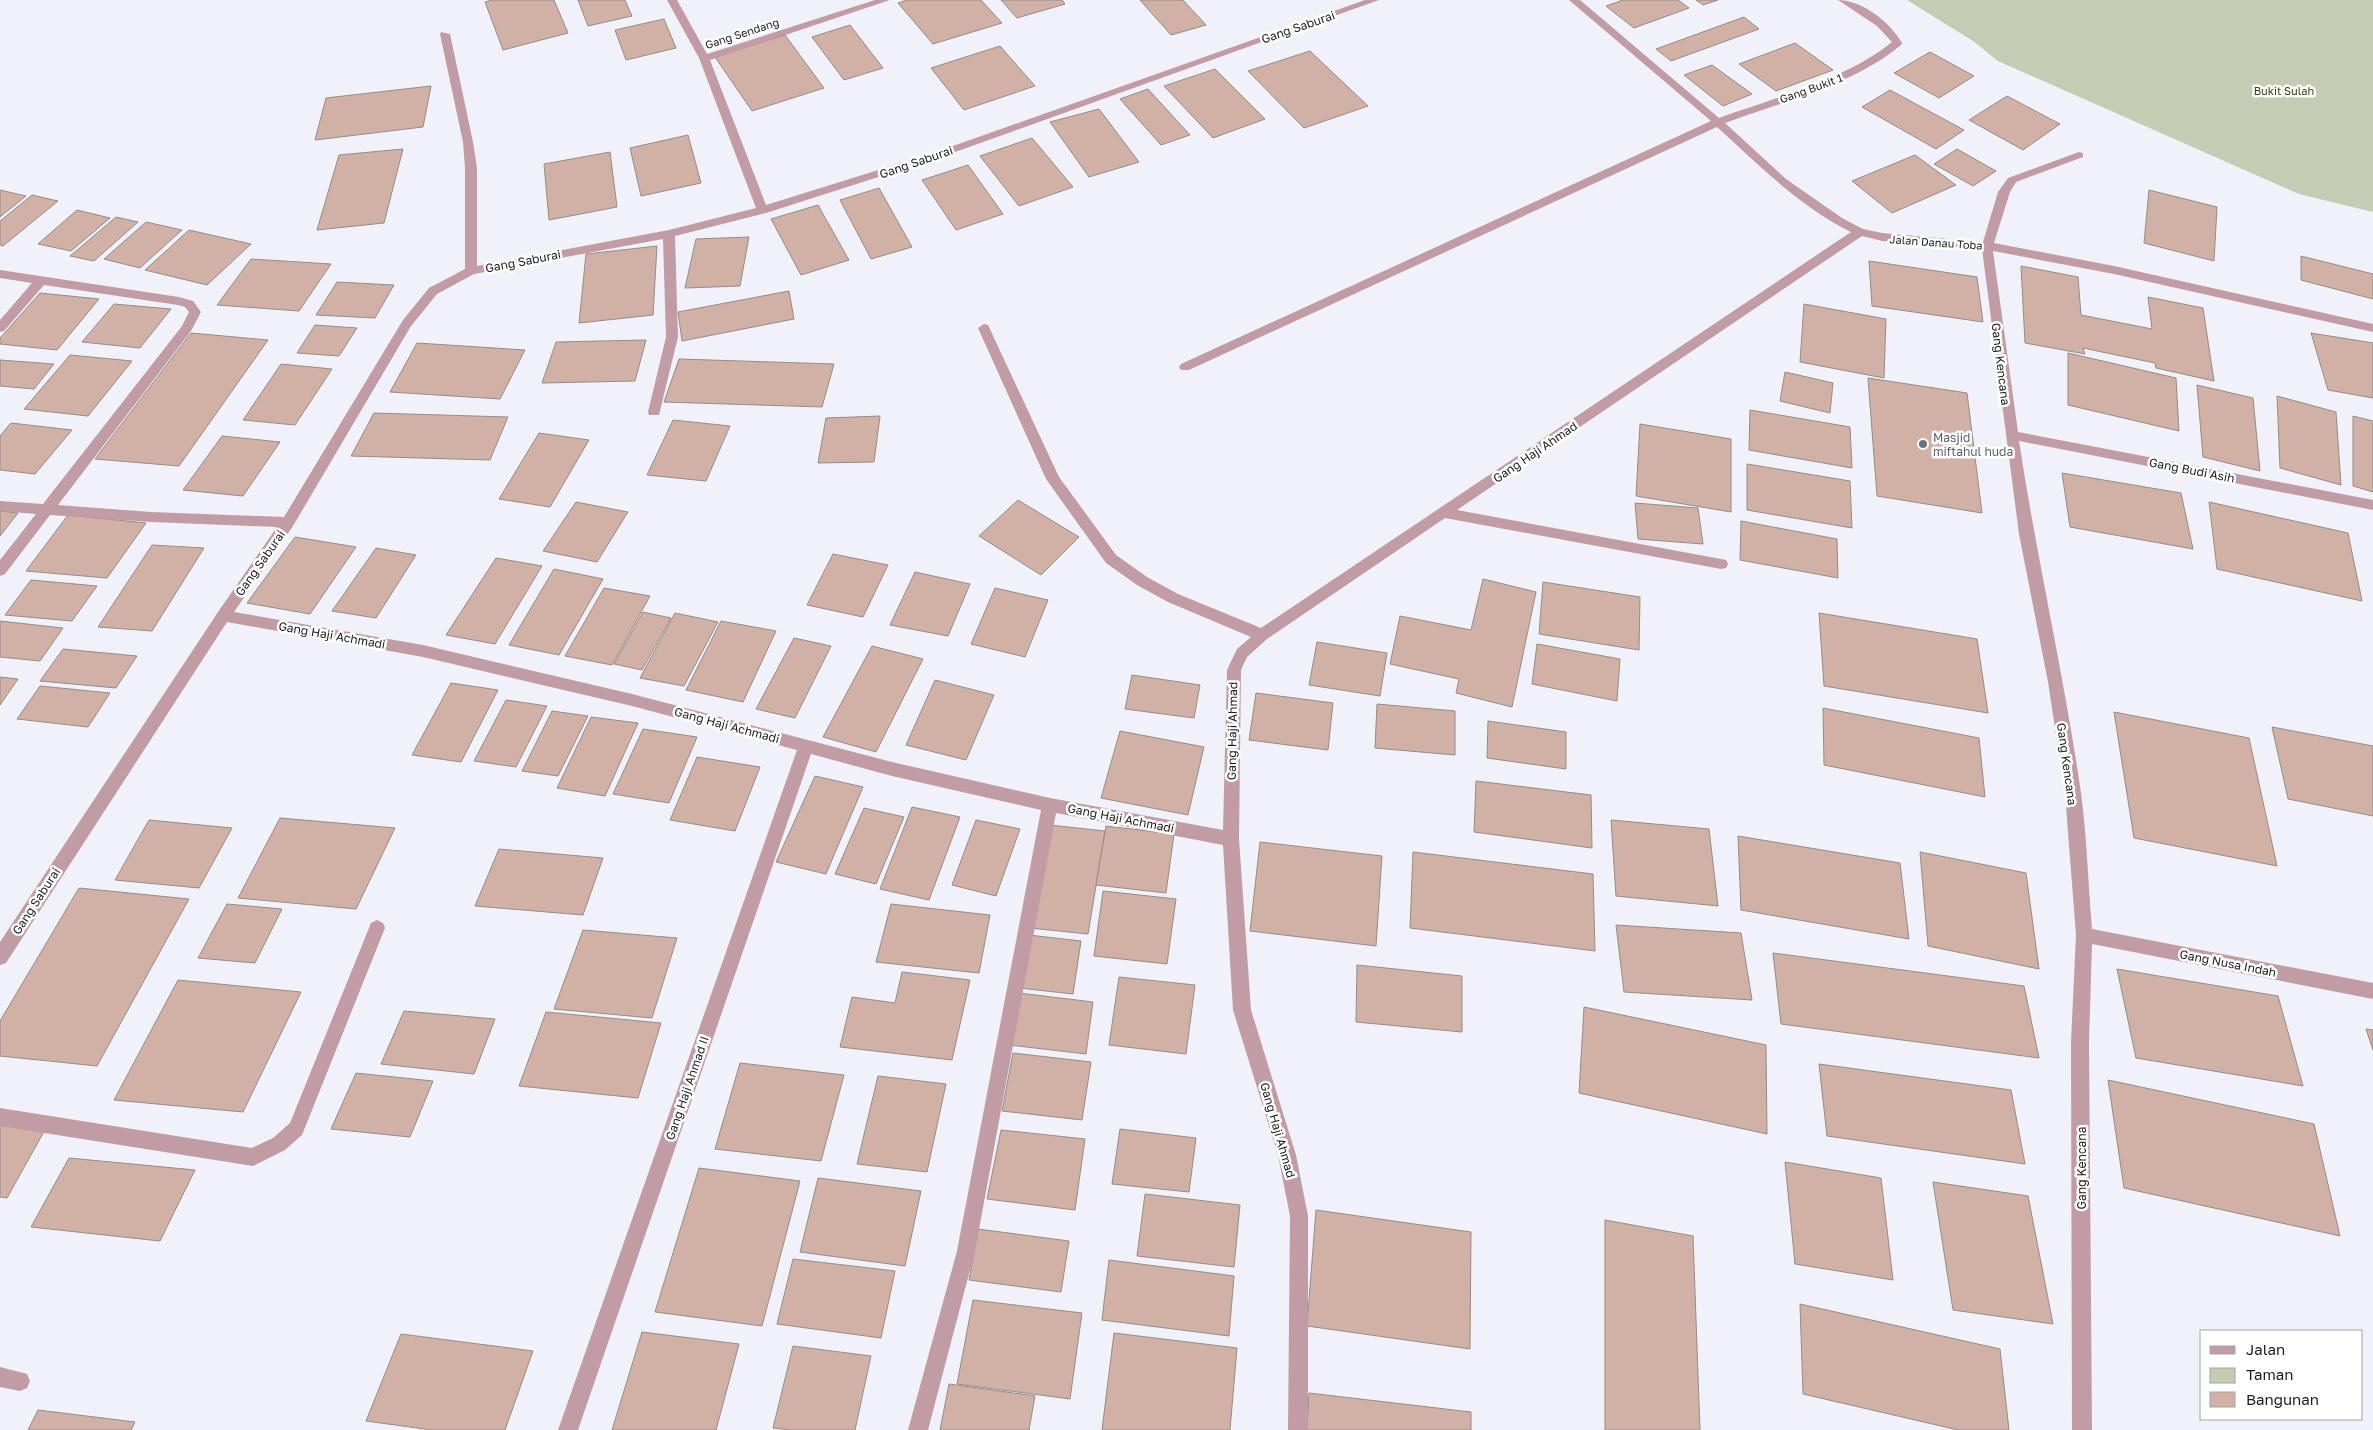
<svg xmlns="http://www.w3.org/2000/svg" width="2373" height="1430" viewBox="0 0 2373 1430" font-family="'Golos Text',sans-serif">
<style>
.green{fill:#c4ccb3}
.building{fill:#d1b0a6;stroke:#948c89}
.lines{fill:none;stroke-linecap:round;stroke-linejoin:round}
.minor{fill:#c19ca4;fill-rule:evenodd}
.worship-dot{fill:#6b7280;stroke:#fff;stroke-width:2}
.labels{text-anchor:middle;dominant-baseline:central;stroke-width:5;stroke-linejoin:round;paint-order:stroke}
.far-street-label{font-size:11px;fill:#1c1c1f;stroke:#fff}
.far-park-label{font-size:11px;fill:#364212;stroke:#fff}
.street-label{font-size:12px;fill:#1c1c1f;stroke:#fff}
.worship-label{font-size:12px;fill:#5b616d;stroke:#fff;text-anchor:start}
</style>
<rect width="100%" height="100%" fill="#f1f1f9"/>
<!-- green -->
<path class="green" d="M1907,0H2373V212L2299,194L1998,61L1973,41Z"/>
<!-- building -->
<g class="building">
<path d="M492,0H554L568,33L503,50L485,2Z"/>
<path d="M578,0H625L632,16L588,26Z"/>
<path d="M907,0H981L1002,23L933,44L898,3Z"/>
<path d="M1001,0H1062L1065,4L1017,18Z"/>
<path d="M1140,0H1183L1206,25L1171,35Z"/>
<path d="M1623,0H1678L1689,8L1634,28L1606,6Z"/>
<path d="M1696,0H1718L1703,5Z"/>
<path d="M1744,17L1759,29L1671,61L1656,49Z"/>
<path d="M664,19L676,48L626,60L615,30Z"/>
<path d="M850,25L883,68L844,80L812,37Z"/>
<path d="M785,35L824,88L752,111L715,57Z"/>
<path d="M1795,43L1833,70L1776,91L1739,64Z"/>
<path d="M1000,46L1035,86L964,110L931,68Z"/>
<path d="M1310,51L1368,106L1304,128L1248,71Z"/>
<path d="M1930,52L1974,76L1939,98L1894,73Z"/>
<path d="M1712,65L1752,94L1723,106L1684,75Z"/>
<path d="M1215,69L1265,119L1213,138L1164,86Z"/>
<path d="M431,86L423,127L315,140L326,98Z"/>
<path d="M1148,89L1190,135L1161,145L1120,99Z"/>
<path d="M1890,90L1964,130L1936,149L1862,107Z"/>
<path d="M2007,96L2060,124L2023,150L1969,120Z"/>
<path d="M1099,109L1139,162L1089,177L1050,122Z"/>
<path d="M688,135L701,183L641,196L630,148Z"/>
<path d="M1032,138L1073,187L1019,206L980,156Z"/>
<path d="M403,149L384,223L317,230L339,155Z"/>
<path d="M1957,149L1996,171L1973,186L1934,164Z"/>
<path d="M610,152L617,207L549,220L544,164Z"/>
<path d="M1915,155L1956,185L1892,213L1852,181Z"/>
<path d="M968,165L1003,214L956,230L922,180Z"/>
<path d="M879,188L912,247L871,259L840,200Z"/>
<path d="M0,190L26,196L0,217Z"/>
<path d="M2149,190L2217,207L2214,261L2144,243Z"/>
<path d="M32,195L58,201L3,246L0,245V221Z"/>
<path d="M818,205L849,260L801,275L771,219Z"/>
<path d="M77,210L110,218L71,251L38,244Z"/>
<path d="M116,217L138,222L94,261L70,256Z"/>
<path d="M146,222L182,230L140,268L104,259Z"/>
<path d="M189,230L251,244L207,285L145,270Z"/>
<path d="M749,237L740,286L685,288L696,239Z"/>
<path d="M657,246L653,315L579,323L586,254Z"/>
<path d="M2301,256L2373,274V299L2301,280Z"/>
<path d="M251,259L331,264L299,311L217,305Z"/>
<path d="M1869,261L1977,277L1983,322L1872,306Z"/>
<path d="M2021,266L2078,277L2081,315L2152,329L2148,297L2203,308L2214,381L2156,368L2155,363L2083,348L2085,354L2025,343Z"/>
<path d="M337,282L394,285L375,318L316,315Z"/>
<path d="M789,291L794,319L682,341L678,312Z"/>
<path d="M40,293L99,299L57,350L0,344V338Z"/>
<path d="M114,304L171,309L140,348L82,342Z"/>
<path d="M1804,304L1886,319L1884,378L1800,362Z"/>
<path d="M315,325L357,328L339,356L297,353Z"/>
<path d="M191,333L268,340L179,466L95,459Z"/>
<path d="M2311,333L2373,343V398L2328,390Z"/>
<path d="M646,340L635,381L542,383L556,342Z"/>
<path d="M417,343L525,350L500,399L390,392Z"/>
<path d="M2068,353L2176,378L2179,431L2068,405Z"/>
<path d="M70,355L132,361L88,416L24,409Z"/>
<path d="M679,359L834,364L822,407L664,402Z"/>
<path d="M0,360L54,364L34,389L0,386Z"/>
<path d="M281,364L332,369L295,425L243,420Z"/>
<path d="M1785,372L1833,383L1830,413L1780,401Z"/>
<path d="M1868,378L1967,393L1982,513L1877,496Z"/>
<path d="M2197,385L2253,398L2260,471L2203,457Z"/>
<path d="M2277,396L2336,412L2341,485L2280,468Z"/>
<path d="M1750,410L1850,427L1852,468L1749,450Z"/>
<path d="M374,413L508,417L490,460L351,456Z"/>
<path d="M880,416L874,462L818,463L826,418Z"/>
<path d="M2353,416L2373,421V492L2353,486Z"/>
<path d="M673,420L730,426L706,481L647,475Z"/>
<path d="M11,423L72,430L35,474L0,470V436Z"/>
<path d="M1640,424L1731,439V512L1636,496Z"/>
<path d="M539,433L589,440L550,507L499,499Z"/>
<path d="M222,436L280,442L243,496L183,490Z"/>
<path d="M1747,464L1850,481L1852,528L1747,510Z"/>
<path d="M2062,473L2181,493L2193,549L2070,527Z"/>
<path d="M1018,500L1079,537L1041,575L979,536Z"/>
<path d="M576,502L628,512L597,562L543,551Z"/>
<path d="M2209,502L2348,533L2362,601L2217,569Z"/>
<path d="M1635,503L1698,508L1703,544L1638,539Z"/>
<path d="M0,511L18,513L0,536Z"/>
<path d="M68,515L146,523L107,578L26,571Z"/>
<path d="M1741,521L1837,539L1838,578L1740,560Z"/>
<path d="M295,537L356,547L310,614L247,603Z"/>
<path d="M152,545L204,548L152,631L98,627Z"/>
<path d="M376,548L416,555L376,618L332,611Z"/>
<path d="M833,554L888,565L863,617L807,605Z"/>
<path d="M496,558L542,566L495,644L446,635Z"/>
<path d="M554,569L603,579L559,655L509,645Z"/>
<path d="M915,572L970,584L948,636L890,625Z"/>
<path d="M1483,579L1536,592L1512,707L1456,693L1459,679L1390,664L1400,616L1471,630Z"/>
<path d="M31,580L97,586L72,621L5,615Z"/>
<path d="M1543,582L1640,597L1639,650L1539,634Z"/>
<path d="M604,588L650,596L612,665L565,656Z"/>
<path d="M995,588L1048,600L1025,657L971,644Z"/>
<path d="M643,612L671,618L642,670L614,664Z"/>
<path d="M675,613L718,622L684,686L640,678Z"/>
<path d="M1819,613L1977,639L1988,713L1824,686Z"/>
<path d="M0,621L63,628L40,661L0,657Z"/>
<path d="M721,621L776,631L743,702L686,690Z"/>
<path d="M794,638L831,646L795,718L756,709Z"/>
<path d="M1317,642L1387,653L1380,696L1309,685Z"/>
<path d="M1537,644L1620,659L1617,701L1532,684Z"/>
<path d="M872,646L923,659L876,752L823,737Z"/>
<path d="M63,649L137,656L116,688L40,681Z"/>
<path d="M1132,675L1200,685L1194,718L1125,709Z"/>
<path d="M0,677L18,679L0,705Z"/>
<path d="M935,680L994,695L966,760L906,745Z"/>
<path d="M451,683L498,690L461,762L412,755Z"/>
<path d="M40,686L110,693L88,727L17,719Z"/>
<path d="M1256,693L1333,703L1328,750L1249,740Z"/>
<path d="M506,700L547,706L516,767L474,761Z"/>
<path d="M1377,704L1455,711V755L1375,748Z"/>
<path d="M1823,708L1979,738L1985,797L1824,765Z"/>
<path d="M552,711L588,716L558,776L522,771Z"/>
<path d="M2114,712L2249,738L2277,866L2134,838Z"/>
<path d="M591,717L638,723L605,796L557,788Z"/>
<path d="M1488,721L1566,732V769L1487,758Z"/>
<path d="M2272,727L2373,746V816L2288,799Z"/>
<path d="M643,729L697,737L669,803L613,794Z"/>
<path d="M1120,731L1204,747L1188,815L1101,798Z"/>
<path d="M697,757L760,767L735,831L670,820Z"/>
<path d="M815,776L863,787L826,874L776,862Z"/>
<path d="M1476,781L1591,795L1592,848L1474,832Z"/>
<path d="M912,807L960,817L929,900L880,889Z"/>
<path d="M864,808L904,817L876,884L835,874Z"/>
<path d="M280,818L395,828L356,909L238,898Z"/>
<path d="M149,820L232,828L199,888L115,880Z"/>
<path d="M976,820L1020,829L996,896L952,885Z"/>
<path d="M1611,820L1709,829L1718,906L1616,896Z"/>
<path d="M1050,825L1105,831L1088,934L1030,928Z"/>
<path d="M1106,826L1174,834L1166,893L1096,885Z"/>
<path d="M1738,836L1900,863L1909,939L1741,910Z"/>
<path d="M1260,842L1382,856L1376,946L1250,931Z"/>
<path d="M499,849L603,858L583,915L475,906Z"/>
<path d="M1413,852L1593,874L1595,951L1410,928Z"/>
<path d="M1920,852L2026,873L2039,969L1928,946Z"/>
<path d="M79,888L189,899L97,1066L0,1056V1021Z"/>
<path d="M1103,891L1176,899L1167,964L1094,956Z"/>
<path d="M227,904L282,909L255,963L198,958Z"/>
<path d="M891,904L990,915L979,973L876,962Z"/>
<path d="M1616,925L1741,933L1752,1000L1624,992Z"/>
<path d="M583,930L677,938L652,1018L554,1009Z"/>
<path d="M1029,935L1081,941L1073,994L1019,988Z"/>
<path d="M1773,953L2024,986L2039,1058L1781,1024Z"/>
<path d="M1357,965L1462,976V1032L1356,1022Z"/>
<path d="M2117,969L2278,996L2303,1086L2136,1058Z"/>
<path d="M902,972L970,980L952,1060L840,1047L852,997L895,1003Z"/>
<path d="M1119,977L1195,985L1186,1054L1109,1045Z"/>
<path d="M178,980L301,992L243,1112L114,1100Z"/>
<path d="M1019,993L1093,1002L1086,1054L1009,1045Z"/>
<path d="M1584,1007L1766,1045L1767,1134L1579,1093Z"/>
<path d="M404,1011L495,1019L474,1074L381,1064Z"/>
<path d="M546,1012L661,1023L638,1098L519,1086Z"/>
<path d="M2366,1029L2373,1030V1050Z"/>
<path d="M1013,1053L1091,1062L1082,1120L1002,1111Z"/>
<path d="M740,1063L844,1075L821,1161L715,1149Z"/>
<path d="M1819,1064L2011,1090L2025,1164L1827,1136Z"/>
<path d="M356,1073L433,1081L410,1137L331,1129Z"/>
<path d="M878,1076L946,1084L927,1172L857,1164Z"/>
<path d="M2108,1080L2314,1124L2340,1236L2124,1188Z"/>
<path d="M0,1123L46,1128L7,1198L0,1197Z"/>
<path d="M1120,1129L1196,1138L1189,1192L1112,1184Z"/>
<path d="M1001,1130L1085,1139L1075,1210L987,1199Z"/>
<path d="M69,1158L195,1170L160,1241L31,1227Z"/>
<path d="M1785,1162L1881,1178L1893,1280L1795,1264Z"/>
<path d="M699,1168L800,1181L762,1326L655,1312Z"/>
<path d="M818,1178L921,1191L905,1266L800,1252Z"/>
<path d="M1933,1182L2028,1196L2053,1324L1953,1310Z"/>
<path d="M1145,1194L1240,1205L1234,1267L1137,1256Z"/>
<path d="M1316,1210L1471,1232L1470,1349L1307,1326Z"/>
<path d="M1605,1220L1693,1236L1700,1430H1605Z"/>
<path d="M978,1229L1069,1241L1061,1292L969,1280Z"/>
<path d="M793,1259L895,1271L881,1338L777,1324Z"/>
<path d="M1109,1260L1234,1276L1229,1336L1102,1320Z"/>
<path d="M973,1300L1082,1313L1070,1399L957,1384Z"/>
<path d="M1800,1304L2000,1349L2009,1430H1958L1803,1394Z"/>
<path d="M642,1332L739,1344L716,1430H612Z"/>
<path d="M1114,1333L1237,1348L1230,1430H1102Z"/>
<path d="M401,1334L533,1351L505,1430H432L366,1421Z"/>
<path d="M793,1346L871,1356L855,1430H790L773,1428Z"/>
<path d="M949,1384L1035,1396L1029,1430H940Z"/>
<path d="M1309,1393L1471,1412V1430H1307Z"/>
<path d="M38,1410L135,1422L131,1430H28Z"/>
</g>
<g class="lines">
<!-- minor -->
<g class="minor">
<path d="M667,0H677L707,54L875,0H890L710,60L766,205L936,152L1365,0H1379L944,156L766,213L675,236L678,337L659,415H649L648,412L666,337L663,239L474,274L437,294L411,326L293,526L234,612L423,645L632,694L892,762L1050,798L1223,830L1227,670L1237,649L1251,637L1168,602L1137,585L1106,563L1046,479L978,328L984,324L988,325L1059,477L1116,555L1147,577L1178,594L1261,628L1851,232C1800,207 1759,165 1717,127L1189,370H1181L1179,367L1181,364L1711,121L1569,0H1580L1719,118C1774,98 1847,79 1892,42L1877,26L1838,0C1862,0 1890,22 1902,43L1901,45C1855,84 1782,102 1725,123L1786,179L1842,218L1863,229L1882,233L1983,242L1998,192L2008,178L2079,152L2083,153V157L2016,182L2010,192L1994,243L2114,266L2373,324V332L2114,274L1993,251L2018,432L2373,500V510L2019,441C2037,559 2064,675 2081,793C2087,837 2088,884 2092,929L2373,983V999L2092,944L2089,1042L2092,1430H2072L2071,1042L2076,935L2065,794L2048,682L2019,534L1982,249L1882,241L1862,236L1457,510L1721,559L1726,560L1728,564L1726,568L1721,569L1445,518L1267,639L1247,657L1241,670L1239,839L1251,1010L1296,1155L1308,1216V1430H1288L1290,1216L1278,1155L1233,1010L1223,845L1056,813L975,1251L928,1430H908L957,1251L1041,810L892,776L811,754L578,1430H558L797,750L632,706L423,657L227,622L6,963L0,965V942L218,612L277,527L151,522L50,515L5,574L0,576V560L36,514L0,511V501L43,504L182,326L189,312L185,307L178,305L44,285L4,331L0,332V320L32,283L0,278V270L179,297L193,301L201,312L191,331L58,505L151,512L284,517L403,320L429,288L465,269V168L463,142L440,34L441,32L450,34L473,142L477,168V266L669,230L756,208L699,58Z"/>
<path d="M377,920L383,923L385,928L302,1135L285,1150L253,1166L0,1126V1108L252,1148L273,1138L290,1123L369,928L371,923Z"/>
<path d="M0,1367L27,1374L30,1381L27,1388L20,1391L0,1387Z"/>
</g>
</g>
<!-- markers -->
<circle class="worship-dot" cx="1923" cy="444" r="5"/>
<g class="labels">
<!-- far-street labels -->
<g class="far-street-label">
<text transform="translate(742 33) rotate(-18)">Gang Sendang</text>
<text transform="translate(1811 88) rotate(-20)">Gang Bukit 1</text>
<text transform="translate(1936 242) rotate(4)">Jalan Danau Toba</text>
</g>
<!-- far-park labels -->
<g class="far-park-label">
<text x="2284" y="90">Bukit Sulah</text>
</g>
<!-- street labels -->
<g class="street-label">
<text transform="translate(1298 27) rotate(-19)">Gang Saburai</text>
<text transform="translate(916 162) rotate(-19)">Gang Saburai</text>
<text transform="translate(523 261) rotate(-11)">Gang Saburai</text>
<text transform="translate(2001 364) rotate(83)">Gang Kencana</text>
<text transform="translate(1535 452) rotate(-34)">Gang Haji Ahmad</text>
<text transform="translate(2192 470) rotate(11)">Gang Budi Asih</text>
<text transform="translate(260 563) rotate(-55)">Gang Saburai</text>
<text transform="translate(332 635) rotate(10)">Gang Haji Achmadi</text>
<text transform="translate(727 725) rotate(15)">Gang Haji Achmadi</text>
<text transform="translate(1232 731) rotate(-89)">Gang Haji Ahmad</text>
<text transform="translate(2067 764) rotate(82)">Gang Kencana</text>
<text transform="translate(1121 818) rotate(11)">Gang Haji Achmadi</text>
<text transform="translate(36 901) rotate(-57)">Gang Saburai</text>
<text transform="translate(2228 963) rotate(11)">Gang Nusa Indah</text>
<text transform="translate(687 1088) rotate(-71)">Gang Haji Ahmad II</text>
<text transform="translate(1278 1130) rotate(74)">Gang Haji Ahmad</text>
<text transform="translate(2081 1168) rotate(-90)">Gang Kencana</text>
</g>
<!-- worship labels -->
<g class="worship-label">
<text x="1933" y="437">Masjid<tspan x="1933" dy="14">miftahul huda</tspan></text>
</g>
</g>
<!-- legend -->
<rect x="2200" y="1330" width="162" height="90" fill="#ffffff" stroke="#a4a4a5"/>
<rect x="2210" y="1346" width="25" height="8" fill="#c19ca4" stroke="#a4a4a5"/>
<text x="2246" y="1355" font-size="15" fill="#1c1c1f">Jalan</text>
<rect x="2210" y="1368" width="25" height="15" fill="#c4ccb3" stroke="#a4a4a5"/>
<text x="2246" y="1380" font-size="15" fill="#1c1c1f">Taman</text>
<rect x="2210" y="1392" width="25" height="15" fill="#d1b0a6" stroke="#a4a4a5"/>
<text x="2246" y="1405" font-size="15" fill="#1c1c1f">Bangunan</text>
</svg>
